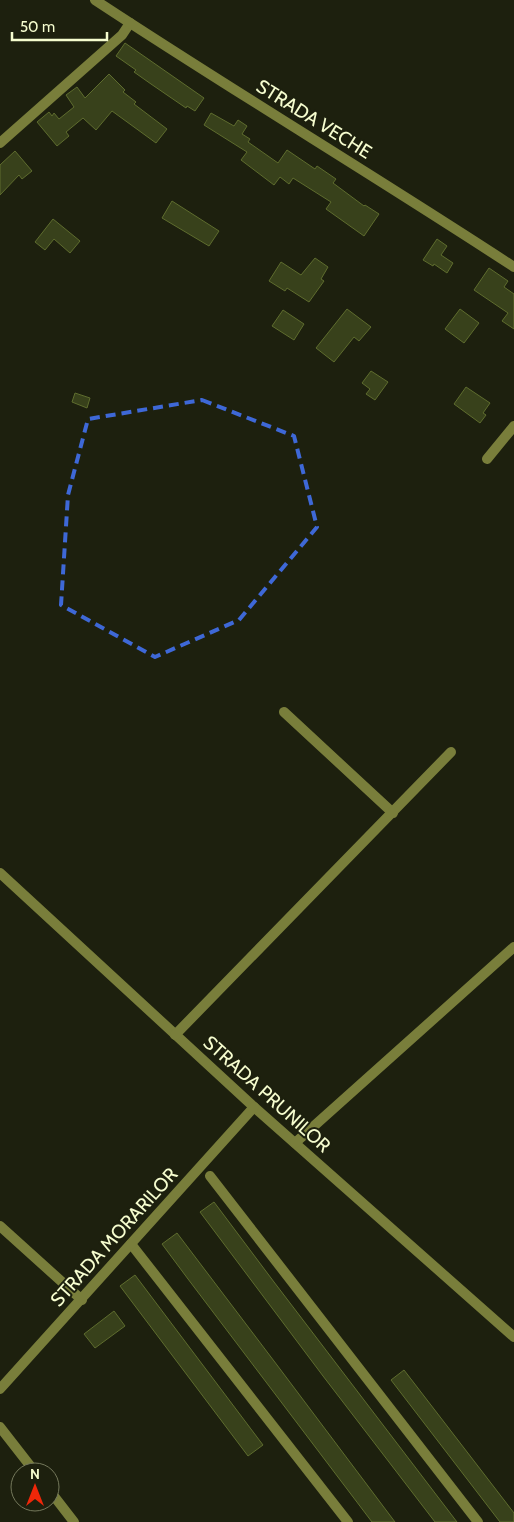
<svg xmlns="http://www.w3.org/2000/svg" width="514" height="1522" viewBox="0 0 514 1522" font-family="Cabin,sans-serif">
<style>
.building{fill:#38411b;stroke:#5e6c2e}
.lines{fill:none;stroke-linecap:round;stroke-linejoin:round}
.minor{stroke:#797e3b;stroke-width:10}
.tertiary{stroke:#797e3b;stroke-width:10}
.marked{fill:none;stroke:#3e68d7;stroke-width:4;stroke-dasharray:10 6;stroke-linejoin:round}
.labels{text-anchor:middle;dominant-baseline:central;stroke-width:4;stroke-linejoin:round;paint-order:stroke}
.street-label{font-size:19px;fill:#f6fdcf;stroke:#1d200e}
</style>
<rect width="100%" height="100%" fill="#1d200e"/>
<!-- building -->
<g class="building">
<path d="M125,43L204,98L195,111L187,106L186,108L151,84L134,72L136,70L116,56Z"/>
<path d="M109,74L125,90L123,92L136,102L134,104L167,129L156,143L112,111L96,130L83,118L66,132L69,136L57,146L37,122L49,112L52,116L54,113L59,119L74,107L66,95L77,87L85,98Z"/>
<path d="M211,113L234,126L238,120L247,126L242,134L250,139L248,142L278,163L287,150L315,169L317,166L336,179L333,183L364,206L365,205L379,214L364,236L326,209L331,202L293,178L289,184L280,177L274,185L241,160L247,152L204,125Z"/>
<path d="M15,151L32,171L22,179L19,175L0,195V165Z"/>
<path d="M172,201L219,231L209,246L162,218Z"/>
<path d="M53,219L80,241L70,253L54,239L45,250L35,242Z"/>
<path d="M437,239L447,246L441,255L453,263L447,273L434,264L433,266L423,260Z"/>
<path d="M315,258L328,267L321,279L324,281L309,302L287,288L285,291L269,281L281,262L301,275Z"/>
<path d="M489,268L508,281L504,287L514,294V329L502,321L508,313L474,290Z"/>
<path d="M347,309L371,327L359,341L354,337L334,362L316,348Z"/>
<path d="M460,309L479,323L464,343L445,329Z"/>
<path d="M283,310L304,324L294,340L272,326Z"/>
<path d="M371,371L388,382L375,400L366,394L370,389L362,383Z"/>
<path d="M466,387L490,403L483,413L486,415L480,423L454,404Z"/>
<path d="M75,393L90,398L87,408L72,402Z"/>
<path d="M214,1202L274,1282L457,1522H435L323,1376L200,1212Z"/>
<path d="M177,1233L277,1365L395,1522H372L188,1279L162,1244Z"/>
<path d="M135,1275L263,1445L248,1456L120,1286Z"/>
<path d="M114,1311L125,1326L95,1348L84,1334Z"/>
<path d="M404,1370L514,1513V1522H500L391,1380Z"/>
</g>
<g class="lines">
<!-- minor -->
<g class="minor">
<path d="M0,143L122,35L130,23"/>
<path d="M487,459L514,426"/>
<path d="M284,712L393,813"/>
<path d="M0,873L254,1107L514,1337"/>
<path d="M175,1035L451,752"/>
<path d="M295,1143L514,947"/>
<path d="M210,1176L478,1522"/>
<path d="M0,1226L82,1300"/>
<path d="M131,1244L348,1522"/>
<path d="M0,1389L254,1107"/>
<path d="M0,1427L35,1472"/>
<path d="M50,1491L74,1522"/>
</g>
<!-- tertiary -->
<path class="tertiary" d="M95,0C233,91 375,176 514,267"/>
</g>
<!-- marked area -->
<path class="marked" d="M202,400L294,436L317,527L239,620L155,657L61,605L68,495L88,419Z"/>
<g class="labels">
<!-- street labels -->
<g class="street-label">
<text transform="translate(314 119) rotate(32)">STRADA VECHE</text>
<text transform="translate(267 1094) rotate(42)">STRADA PRUNILOR</text>
<text transform="translate(114 1237) rotate(-48)">STRADA MORARILOR</text>
</g>
</g>
<!-- north arrow -->
<g transform="translate(35 1487)"><circle r="24" fill="#1d200e" stroke="#74785b"/>
<path d="M0-4L9 19L0 12L-9 19Z" fill="#ef2709"/>
<text y="-8" font-size="14" font-weight="bold" text-anchor="middle" fill="#f6fdcf">N</text>
</g>
<!-- scale -->
<path d="M12 32v8h95v-8" fill="none" stroke="#f6fdcf" stroke-width="2.5"/>
<text x="20" y="32" font-size="15" fill="#f6fdcf" stroke="#1d200e" stroke-width="4" paint-order="stroke">50 m</text>
</svg>
